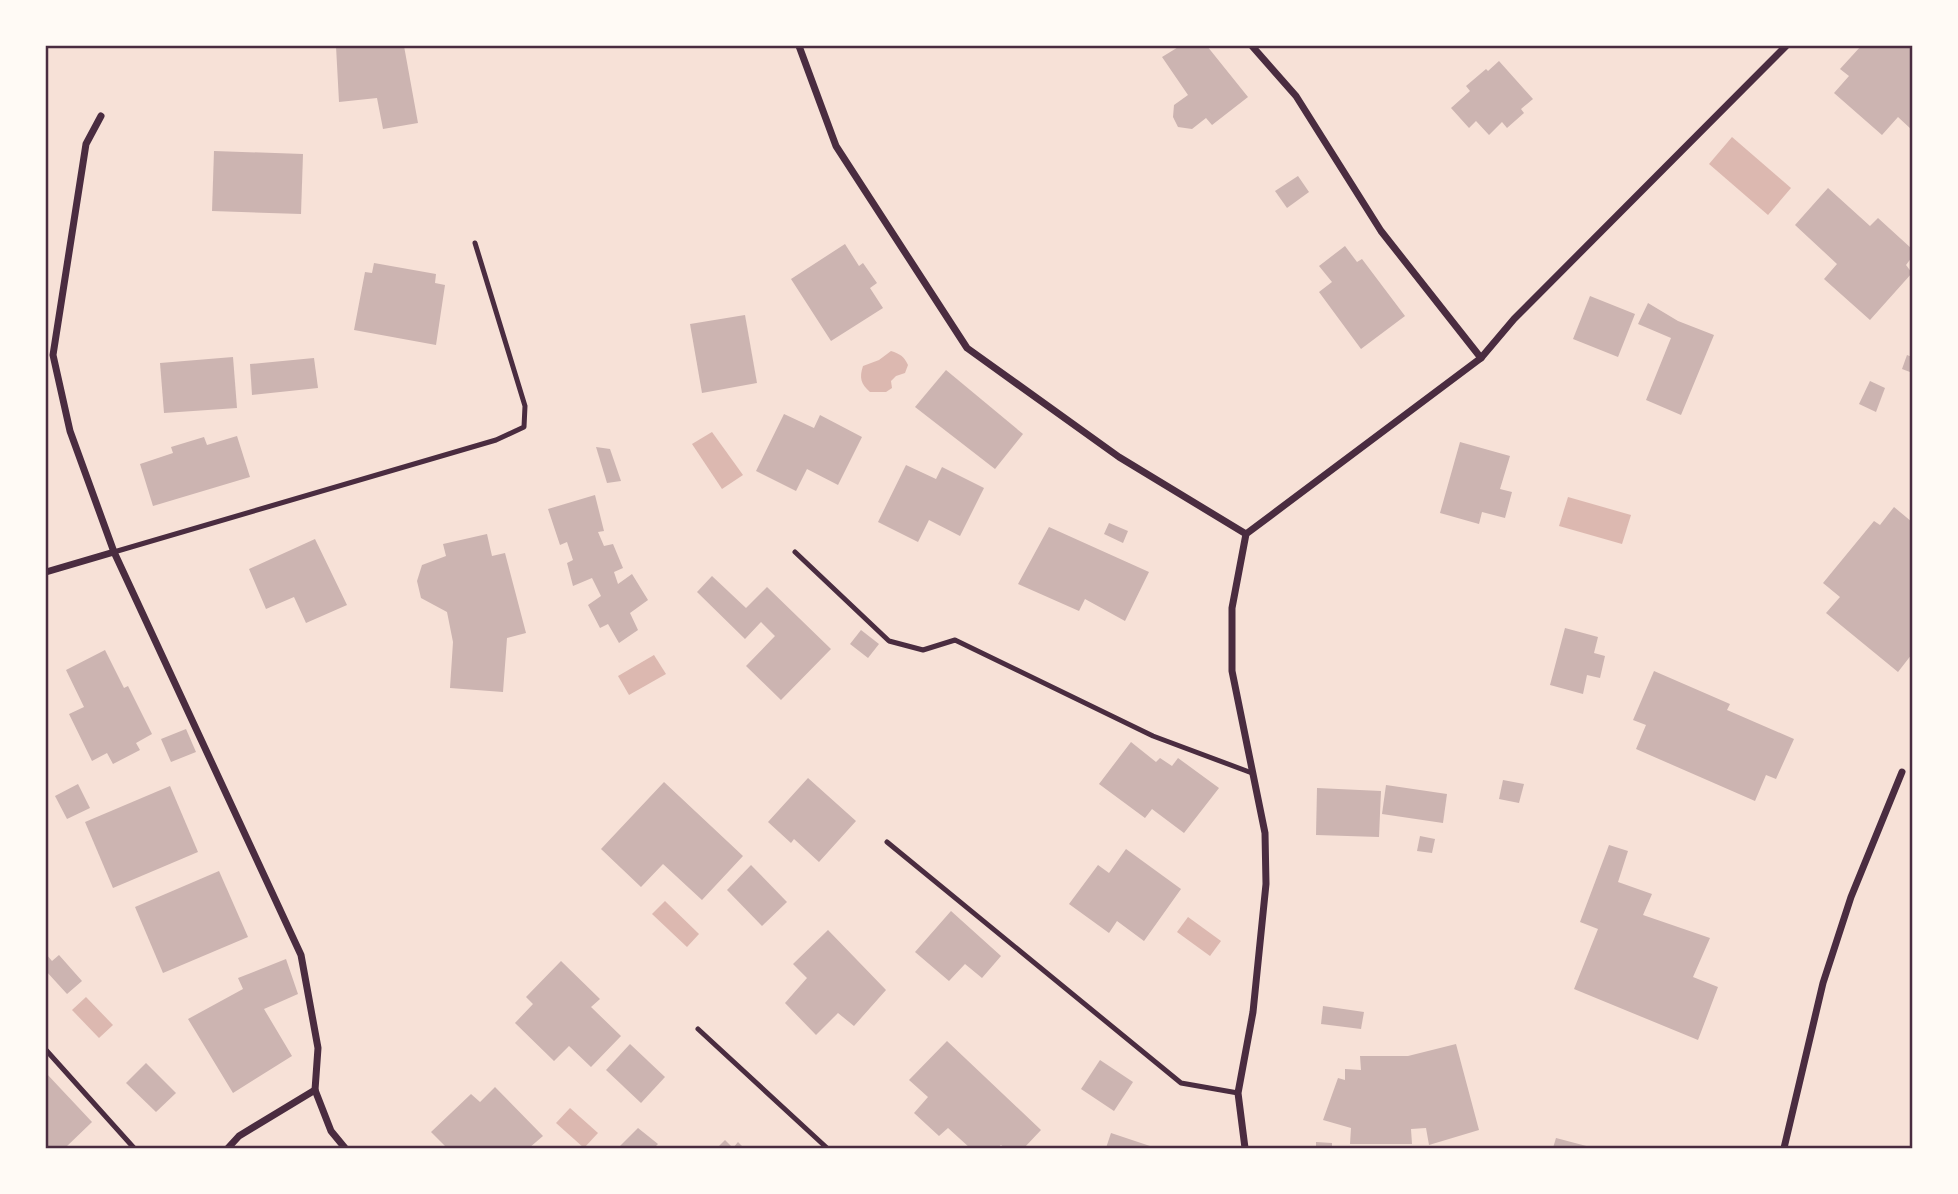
<svg xmlns="http://www.w3.org/2000/svg" width="1958" height="1194" viewBox="0 0 1958 1194" font-family="'Noto Sans',sans-serif">
<style>
.water{fill:#dcb8b0}
.building{fill:#ccb4b1}
.lines{fill:none;stroke-linecap:round;stroke-linejoin:round}
.service{stroke:#4a2c40;stroke-width:5}
.minor{stroke:#4a2c40;stroke-width:7}
.neatline{fill:none;stroke:#4a2c40;stroke-width:2.5}
</style>
<rect width="100%" height="100%" fill="#f7e1d7"/>
<!-- water -->
<g class="water">
<path d="M1732,137L1791,188L1768,215L1709,164Z"/>
<path d="M891,351C900,354 904,356 908,365L905,373L896,376L891,381L892,388L886,392H870C861,384 859,378 863,366L879,360Z"/>
<path d="M712,432L743,475L722,489L692,444Z"/>
<path d="M1568,497L1631,515L1622,544L1559,526Z"/>
<path d="M654,655L666,674L629,695L618,676Z"/>
<path d="M665,901L699,934L687,947L652,914Z"/>
<path d="M1188,917L1221,941L1210,956L1177,932Z"/>
<path d="M86,997L113,1025L99,1038L72,1010Z"/>
<path d="M570,1108L598,1133L584,1148L556,1123Z"/>
</g>
<!-- building -->
<g class="building">
<path d="M336,46H404L418,123L383,129L377,98L339,102Z"/>
<path d="M1180,46H1207L1248,97L1212,125L1206,118L1192,129L1178,127L1173,117L1174,105L1188,95L1162,57Z"/>
<path d="M1861,46H1912V130L1898,117L1882,135L1834,93L1849,76L1840,69Z"/>
<path d="M1499,61L1533,99L1521,109L1524,113L1507,128L1502,122L1489,135L1476,121L1469,128L1451,108L1470,91L1466,86L1486,69L1488,71Z"/>
<path d="M214,151L303,154L301,214L212,211Z"/>
<path d="M1298,176L1309,192L1287,208L1275,191Z"/>
<path d="M1828,188L1870,226L1878,218L1912,249V257L1906,265L1912,273L1870,320L1824,279L1837,264L1795,225Z"/>
<path d="M845,244L859,266L863,263L877,283L870,288L883,308L831,341L791,279Z"/>
<path d="M1345,246L1357,262L1362,259L1405,316L1361,349L1319,292L1332,282L1319,266Z"/>
<path d="M374,263L436,274L435,283L445,285L436,345L354,330L365,272L372,273Z"/>
<path d="M1590,296L1635,314L1618,357L1573,339Z"/>
<path d="M1648,303L1678,321L1714,335L1681,415L1646,400L1671,338L1638,324Z"/>
<path d="M745,315L757,383L702,393L690,324Z"/>
<path d="M1907,355L1912,357L1910,372L1902,369Z"/>
<path d="M233,357L237,408L164,413L160,363Z"/>
<path d="M314,358L318,388L252,395L250,364Z"/>
<path d="M946,370L1023,434L995,469L915,407Z"/>
<path d="M1870,381L1885,388L1876,412L1859,404Z"/>
<path d="M784,414L814,428L820,415L862,437L838,485L807,469L796,491L756,471Z"/>
<path d="M237,436L250,477L153,506L140,464L173,453L171,447L204,437L207,445Z"/>
<path d="M1460,442L1510,456L1500,489L1512,492L1505,518L1482,512L1479,524L1440,513Z"/>
<path d="M596,447L610,449L621,481L607,483Z"/>
<path d="M906,465L936,479L942,467L984,488L960,536L929,520L918,542L878,522Z"/>
<path d="M595,495L604,531L598,532L604,546L613,544L623,568L614,572L618,584L632,574L648,600L630,613L638,630L619,643L608,624L600,628L588,605L601,596L592,578L573,586L567,563L573,560L567,542L560,545L548,509Z"/>
<path d="M1894,507L1912,522V654L1898,672L1826,613L1840,597L1823,583L1874,521L1880,525Z"/>
<path d="M1109,523L1128,531L1123,543L1104,534Z"/>
<path d="M1049,527L1149,572L1125,621L1085,599L1079,611L1018,584Z"/>
<path d="M487,534L492,556L505,553L526,633L507,638L503,692L450,688L453,642L447,612L421,598L417,581L422,565L446,556L443,544Z"/>
<path d="M315,539L347,605L306,623L294,597L266,609L249,569Z"/>
<path d="M712,576L746,608L767,587L831,649L781,700L746,666L775,636L761,622L745,639L697,592Z"/>
<path d="M1565,628L1598,637L1594,653L1605,656L1600,678L1587,675L1583,694L1550,685Z"/>
<path d="M861,630L879,644L868,658L850,644Z"/>
<path d="M105,650L124,688L128,686L152,734L136,743L140,750L113,764L107,753L92,761L69,714L84,707L66,670Z"/>
<path d="M1654,671L1730,704L1727,710L1794,739L1776,779L1766,775L1755,801L1636,749L1646,725L1633,720Z"/>
<path d="M186,729L196,752L171,762L161,739Z"/>
<path d="M1131,742L1156,762L1160,758L1172,766L1178,758L1219,788L1184,833L1152,809L1145,818L1099,784Z"/>
<path d="M808,778L856,821L819,862L794,839L791,843L768,822Z"/>
<path d="M1503,780L1524,784L1519,803L1499,799Z"/>
<path d="M664,782L743,856L702,900L663,864L641,887L601,849Z"/>
<path d="M78,784L90,808L67,819L55,796Z"/>
<path d="M1386,785L1447,794L1443,823L1382,814Z"/>
<path d="M170,786L198,852L113,888L85,822Z"/>
<path d="M1317,788L1381,791L1379,837L1316,835Z"/>
<path d="M1420,836L1435,839L1432,853L1417,851Z"/>
<path d="M1609,845L1628,851L1618,882L1652,894L1643,915L1710,938L1693,977L1718,987L1698,1040L1574,989L1598,929L1580,922Z"/>
<path d="M1126,849L1181,889L1144,941L1117,921L1109,933L1069,904L1098,865L1109,873Z"/>
<path d="M751,865L787,902L762,926L727,890Z"/>
<path d="M219,871L248,937L163,973L135,907Z"/>
<path d="M951,911L1001,956L982,978L965,964L949,981L915,952Z"/>
<path d="M828,930L886,990L854,1026L838,1013L816,1035L785,1003L807,978L793,964Z"/>
<path d="M46,954L52,961L59,955L82,981L67,994L46,971Z"/>
<path d="M286,959L298,994L264,1009L292,1056L233,1093L188,1019L243,989L238,978Z"/>
<path d="M561,961L600,999L591,1007L621,1036L591,1067L569,1046L554,1061L515,1023L533,1004L526,997Z"/>
<path d="M1323,1006L1364,1012L1361,1029L1321,1024Z"/>
<path d="M947,1041L1041,1130L1024,1148H1005L1001,1145L997,1148H970L948,1128L939,1136L914,1113L928,1097L909,1080Z"/>
<path d="M630,1044L665,1077L641,1103L606,1070Z"/>
<path d="M1456,1044L1479,1130L1429,1145L1426,1128L1411,1129L1412,1144H1350L1351,1128L1323,1120L1338,1078L1345,1080V1069L1361,1070L1360,1056H1408Z"/>
<path d="M1100,1060L1133,1082L1114,1111L1081,1089Z"/>
<path d="M146,1063L176,1093L156,1112L126,1083Z"/>
<path d="M46,1073L92,1122L65,1148H46Z"/>
<path d="M495,1087L543,1136L529,1148H447L431,1132L471,1094L480,1102Z"/>
<path d="M638,1128L658,1144L654,1148H618Z"/>
<path d="M1111,1133L1156,1148H1106Z"/>
<path d="M1556,1138L1594,1148H1553Z"/>
<path d="M725,1140L733,1148L738,1142L744,1148H717Z"/>
<path d="M1316,1142L1332,1143V1148H1316Z"/>
</g>
<g class="lines">
<!-- service -->
<g class="service">
<path d="M114,552L496,440L524,427L525,406L475,243"/>
<path d="M795,552L889,641L923,650L955,640L1153,736L1252,773"/>
<path d="M887,842L1181,1083L1238,1093"/>
<path d="M698,1029L827,1148"/>
<path d="M46,1050L134,1148"/>
</g>
<!-- minor -->
<g class="minor">
<path d="M799,46L836,146L967,348L1119,457L1246,534"/>
<path d="M1252,46L1296,96L1381,231L1481,358"/>
<path d="M101,116L86,144L53,355L70,431L114,552L301,955L318,1048L315,1090L331,1131L345,1148"/>
<path d="M46,572L114,552"/>
<path d="M228,1148L239,1136L315,1090"/>
<path d="M1245,1148L1238,1093L1253,1012L1266,884L1265,833L1232,671V608L1246,534L1481,358L1514,319L1786,46"/>
<path d="M1784,1148L1823,983L1851,897L1902,772"/>
</g>
</g>
<!-- border -->
<rect width="1958" height="1194" fill="none" stroke="#fffaf5" stroke-width="94"/>
<rect x="47" y="47" width="1864" height="1100" class="neatline"/>
</svg>
